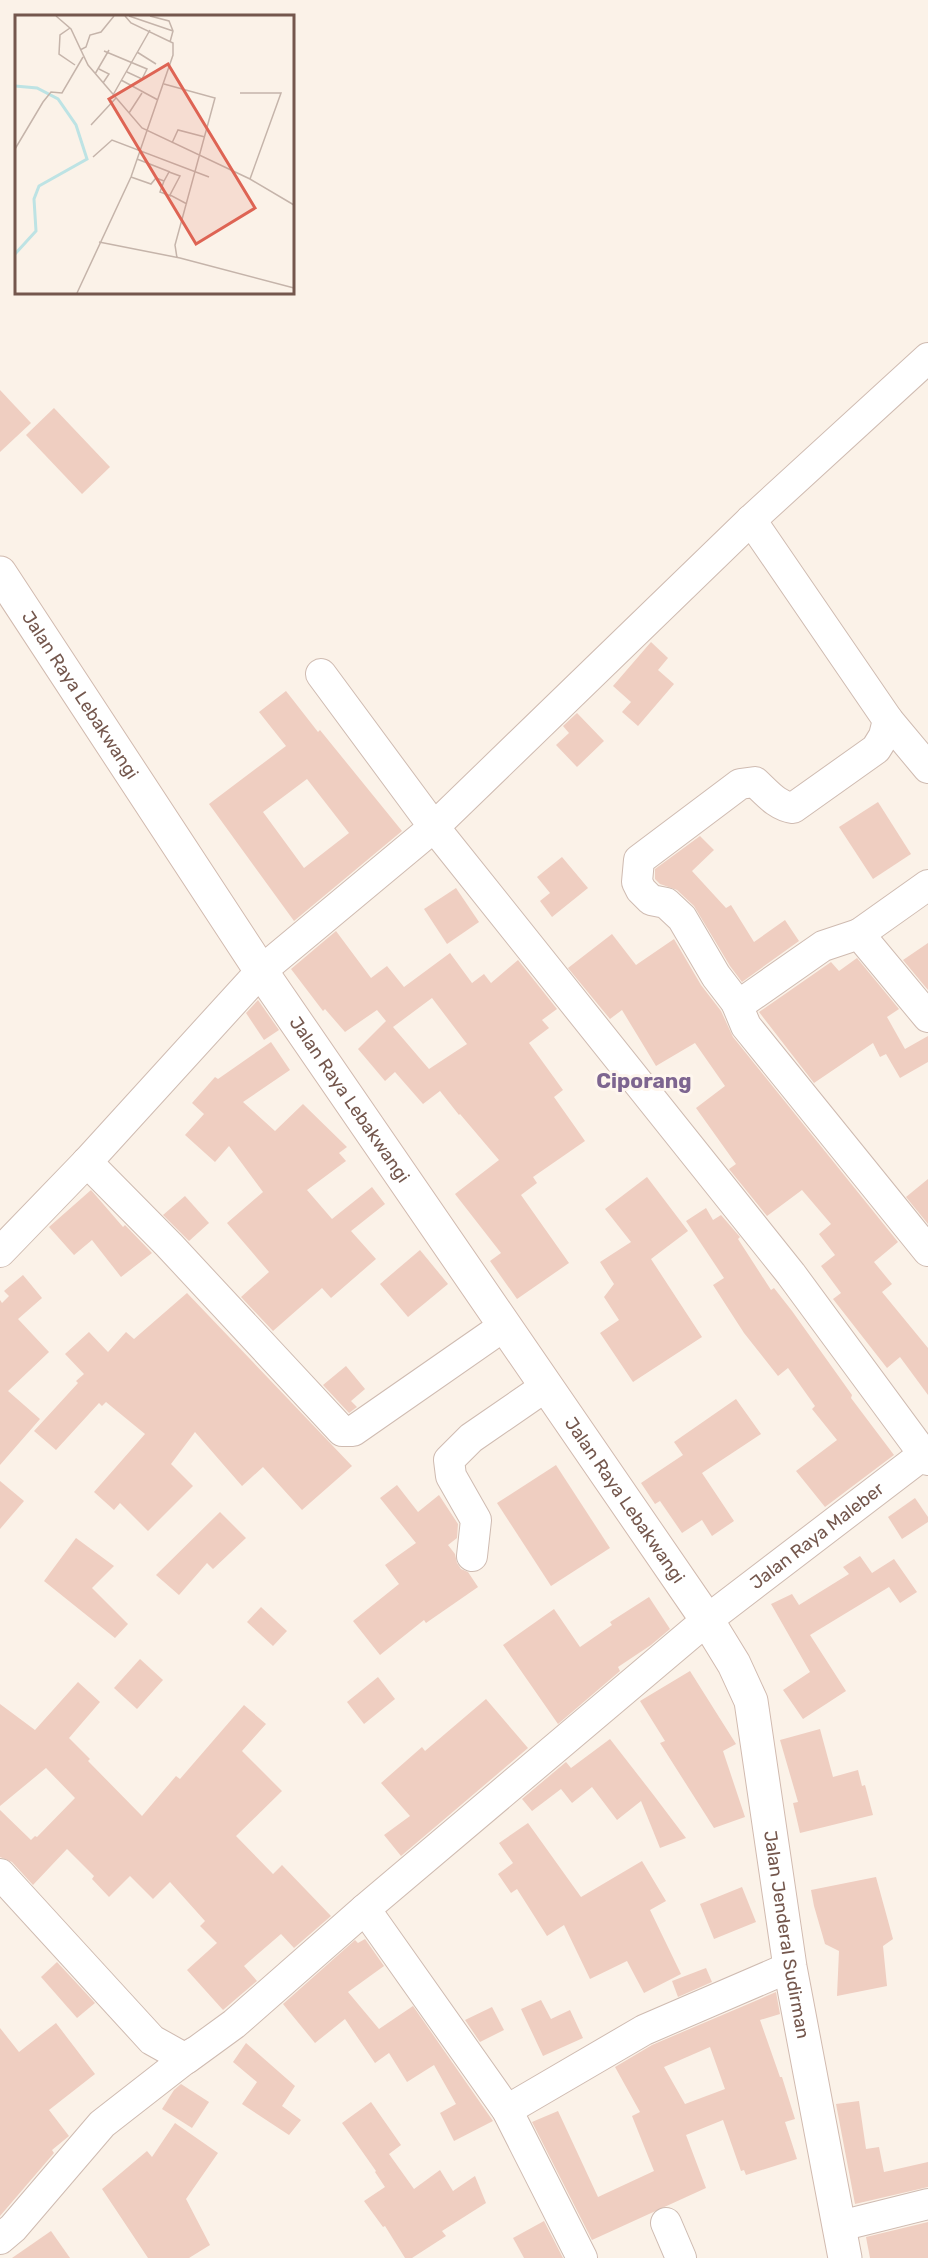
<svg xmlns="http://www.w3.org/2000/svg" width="928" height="2258" viewBox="0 0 928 2258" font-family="Rubik,sans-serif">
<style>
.building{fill:#efcec1;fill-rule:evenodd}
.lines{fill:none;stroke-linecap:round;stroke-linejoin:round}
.street-casing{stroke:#cfbbb1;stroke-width:32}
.secondary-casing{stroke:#d1baaf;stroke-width:35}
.street{stroke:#fff;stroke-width:30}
.secondary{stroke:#fff;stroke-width:33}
.labels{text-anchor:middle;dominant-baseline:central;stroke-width:6;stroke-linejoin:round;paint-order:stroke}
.street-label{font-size:18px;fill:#74574d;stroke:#fef6ee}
.quarter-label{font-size:21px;font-weight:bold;fill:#7d6590;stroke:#fef6ee}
.inset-river{fill:none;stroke:#bde3e4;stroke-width:3}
.inset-road{fill:none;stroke:#c5b4aa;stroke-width:1.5}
.view{fill:#de6454;fill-opacity:0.15;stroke:#de6454;stroke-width:3}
.inset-edge{fill:none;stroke:#74574d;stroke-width:3}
</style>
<rect width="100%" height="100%" fill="#fbf2e8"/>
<!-- building -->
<g class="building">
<path d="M0,390L31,423L0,452Z"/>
<path d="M54,408L110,467L82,494L26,435Z"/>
<path d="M651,642L668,658L658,670L674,684L638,726L622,712L631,702L613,686Z"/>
<path d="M286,691L318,732L320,730L402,831L294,921L209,804L286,746L259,712ZM307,779L349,833L304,868L263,812Z"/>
<path d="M577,713L604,741L577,767L556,745L569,733L563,726Z"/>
<path d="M878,802L911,854L873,879L839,827Z"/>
<path d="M700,836L714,850L692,871L726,908L731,905L754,942L785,920L799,941L742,982L730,966L694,906L677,890L660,884L655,879V869Z"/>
<path d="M562,857L588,888L552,917L540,901L550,893L537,877Z"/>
<path d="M456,888L479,922L447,944L424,909Z"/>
<path d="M336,931L371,978L387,966L404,987L450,953L472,983L484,974L491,983L518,960L557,1009L542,1020L549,1028L529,1043L563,1090L554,1097L585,1141L533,1177L537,1183L521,1195L569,1263L517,1299L490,1261L501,1253L455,1194L499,1160L460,1114L459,1115L440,1091L423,1104L395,1072L385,1081L358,1049L386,1021L377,1010L345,1032L325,1009L323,1011L291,969ZM432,998L467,1044L429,1069L393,1027Z"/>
<path d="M612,934L636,965L674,939L701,985L721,1011L733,1037L898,1242L874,1262L892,1284L882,1292L928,1348V1395L900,1357L887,1368L833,1299L841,1293L821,1266L835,1255L819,1234L831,1224L802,1190L767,1216L729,1169L736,1164L696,1108L725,1086L695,1043L656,1066L622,1010L610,1019L568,968Z"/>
<path d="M928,943V990L903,960Z"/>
<path d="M857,958L899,1009L887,1017L905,1049L928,1036V1062L900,1078L886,1054L880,1057L873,1043L814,1083L759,1012L831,962L839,971Z"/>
<path d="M258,1000L279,1030L264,1040L246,1013Z"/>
<path d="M271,1042L290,1070L243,1102L275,1131L303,1104L347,1147L339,1153L346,1161L307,1190L332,1219L372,1187L385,1204L351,1231L376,1259L331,1298L322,1288L273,1331L241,1297L269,1272L227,1223L263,1192L229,1146L215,1162L185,1135L204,1114L192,1103L215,1077L218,1079Z"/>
<path d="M647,1177L688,1231L651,1259L702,1337L633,1382L600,1333L619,1320L604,1297L614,1284L600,1262L631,1242L605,1209Z"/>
<path d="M928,1179V1224L906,1197Z"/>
<path d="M91,1190L123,1227L125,1225L152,1253L121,1277L92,1240L74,1255L49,1227Z"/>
<path d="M185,1196L209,1223L189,1241L163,1215Z"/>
<path d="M706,1208L713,1220L721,1215L740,1237L738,1239L771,1290L774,1288L792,1311L852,1395L851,1398L894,1455L825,1507L796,1471L837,1440L812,1409L815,1406L788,1368L778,1376L744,1333L713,1285L724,1278L686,1221Z"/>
<path d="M420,1250L448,1284L408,1317L380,1284Z"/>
<path d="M23,1275L42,1298L18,1319L49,1352L8,1391L40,1419L0,1465V1300L2,1303L9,1296L4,1291Z"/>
<path d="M187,1293L352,1466L302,1510L263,1467L242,1486L195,1432L171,1464L193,1486L148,1531L120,1503L114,1510L94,1492L145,1434L106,1402L102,1406L99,1403L56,1450L34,1431L78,1383L76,1381L84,1374L65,1354L89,1332L108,1352L126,1332L134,1339Z"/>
<path d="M346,1366L365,1389L351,1401L357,1407L349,1413L323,1385Z"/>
<path d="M736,1399L761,1434L702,1473L734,1521L712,1536L702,1520L682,1533L660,1501L655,1504L641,1483L683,1455L674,1442Z"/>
<path d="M556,1465L610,1548L551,1586L497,1503Z"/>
<path d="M0,1481L24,1501L0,1529Z"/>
<path d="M397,1485L418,1512L439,1495L458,1524L457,1538L448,1545L455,1554L457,1563L461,1569L468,1572L478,1587L426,1623L424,1620L380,1655L353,1621L399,1584L385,1565L416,1543L380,1498Z"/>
<path d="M915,1498L928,1517V1522L902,1539L888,1517Z"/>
<path d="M220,1512L246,1538L213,1569L207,1563L179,1595L156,1575Z"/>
<path d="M76,1538L114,1566L92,1588L128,1624L115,1638L44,1581Z"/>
<path d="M860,1556L872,1573L894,1559L917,1592L900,1603L889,1587L810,1635L846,1691L803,1719L783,1690L810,1672L771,1604L792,1594L799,1605L849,1574L843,1567Z"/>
<path d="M649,1597L670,1629L651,1645L618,1667L620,1671L558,1724L503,1645L554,1609L580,1647L612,1625L610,1622Z"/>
<path d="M261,1607L287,1631L273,1646L247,1622Z"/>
<path d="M140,1659L163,1680L137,1709L114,1688Z"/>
<path d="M690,1671L736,1744L723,1751L745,1817L714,1828L660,1743L665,1741L640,1701Z"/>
<path d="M378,1677L395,1699L364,1724L347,1702Z"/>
<path d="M78,1682L100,1702L69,1738L90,1759L88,1761L142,1816L176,1776L180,1779L244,1705L266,1724L242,1751L282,1791L236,1836L273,1874L282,1865L331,1916L294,1948L281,1934L244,1966L257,1981L223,2010L187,1970L217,1943L200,1926L205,1921L170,1882L153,1899L130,1876L109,1897L92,1879L94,1876L67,1849L33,1885L12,1862L0,1857V1810L31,1840L35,1836L37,1837L75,1798L46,1768L0,1806V1704L35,1730Z"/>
<path d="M486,1699L528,1748L401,1856L384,1835L410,1816L381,1783L422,1747L425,1751Z"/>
<path d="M820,1729L833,1777L858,1770L862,1786L865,1785L873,1815L800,1833L793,1803L798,1802L780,1740Z"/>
<path d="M610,1739L652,1793L686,1838L660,1848L641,1801L617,1820L592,1787L572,1803L561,1789L532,1811L522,1799L566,1762L571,1768Z"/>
<path d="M528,1823L581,1897L642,1861L666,1901L650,1910L681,1974L644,1993L627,1961L590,1979L564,1925L547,1936L517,1889L511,1893L498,1874L513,1863L499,1843Z"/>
<path d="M876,1877L893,1939L883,1946L887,1986L837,1996L839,1951L825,1944L814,1906L811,1890Z"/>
<path d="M742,1887L756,1922L714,1939L700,1904Z"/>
<path d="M365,1939L384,1966L348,1992L379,2029L413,2006L493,2121L454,2141L440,2113L456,2104L434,2065L407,2082L389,2053L375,2063L345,2019L315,2043L283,2004L355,1940L358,1943Z"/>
<path d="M57,1962L95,2003L77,2018L41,1977Z"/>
<path d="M706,1968L712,1982L678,1997L672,1981Z"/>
<path d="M776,1992L780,2014L760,2020L780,2077H782L795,2119L785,2122L797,2159L746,2175L744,2170L741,2171L723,2120L686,2135L706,2188L592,2240L532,2122L558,2111L598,2197L654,2171L632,2116L640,2112L615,2067L652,2045ZM710,2047L725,2089L685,2104L664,2067Z"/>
<path d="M541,2000L551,2019L570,2010L583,2038L543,2056L521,2009Z"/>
<path d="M492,2007L504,2030L480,2042L465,2020Z"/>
<path d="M56,2023L95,2074L49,2110L69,2136L52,2150L54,2153L0,2216V2028L19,2052Z"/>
<path d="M246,2043L295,2086L282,2106L301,2120L289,2135L242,2104L257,2082L233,2062Z"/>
<path d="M181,2084L209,2102L192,2128L162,2109L174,2090Z"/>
<path d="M859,2101L866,2149L879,2147L884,2172L928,2162V2187L855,2204L836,2104Z"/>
<path d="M371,2102L401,2145L389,2154L414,2189L440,2170L453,2191L475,2176L486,2203L442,2231L446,2236L412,2258H405L385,2226L383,2227L364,2201L385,2187L375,2172L376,2171L342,2123Z"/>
<path d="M175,2123L218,2153L186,2199L210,2245L189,2258H148L102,2189L147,2151L152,2157Z"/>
<path d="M544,2221L563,2258H524L513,2238Z"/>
<path d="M928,2222V2258H870L866,2237Z"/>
<path d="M51,2231L70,2258H12Z"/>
</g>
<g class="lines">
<!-- street casing -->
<g class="street-casing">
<g id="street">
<path d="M751,520L888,720L884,736L876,749L793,808C777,806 767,793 755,782L740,784L639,860L637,882L641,890L651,900L666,903L682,918L716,976L736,1002L740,1004L823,946L859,934L928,1017"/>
<path d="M321,674L434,827L791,1274L928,1460"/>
<path d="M888,720L928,768"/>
<path d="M859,934L928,885"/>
<path d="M736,1002L746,1026L928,1251"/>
<path d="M87,1162L169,1245L342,1431H353L504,1326"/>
<path d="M0,1252L87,1162L261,971L434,827L751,520L928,358"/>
<path d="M472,1556L476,1520L451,1476L449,1460L471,1438L545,1387"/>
<path id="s1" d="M0,1874L152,2040L186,2059L234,2024L365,1909L707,1620L928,1451"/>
<path d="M365,1909L507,2110L582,2258"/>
<path d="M507,2110L644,2030L790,1967"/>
<path d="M666,2223L681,2258"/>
<path d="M840,2226L928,2204"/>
<path d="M0,2239L13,2228L102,2124L193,2053"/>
</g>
</g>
<!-- secondary casing -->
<g class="secondary-casing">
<g id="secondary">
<path id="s2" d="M0,573L261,971L707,1620L734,1664L751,1701L790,1967L845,2258"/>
</g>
</g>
<!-- street -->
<use href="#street" class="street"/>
<!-- secondary -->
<use href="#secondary" class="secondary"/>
</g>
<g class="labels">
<!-- street labels -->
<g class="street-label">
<text stroke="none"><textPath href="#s2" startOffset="146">Jalan Raya Lebakwangi</textPath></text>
<text stroke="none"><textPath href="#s2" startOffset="632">Jalan Raya Lebakwangi</textPath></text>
<text stroke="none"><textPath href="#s2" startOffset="1118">Jalan Raya Lebakwangi</textPath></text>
<text stroke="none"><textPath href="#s1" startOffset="1084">Jalan Raya Maleber</textPath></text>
<text stroke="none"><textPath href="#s2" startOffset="1592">Jalan Jenderal Sudirman</textPath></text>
</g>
<!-- quarter labels -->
<g class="quarter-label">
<text x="644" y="1080">Ciporang</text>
</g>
</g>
<!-- overview -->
<g transform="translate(15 15)">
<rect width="279" height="279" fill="#fbf2e8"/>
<path class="inset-river" d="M0,71L22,73L43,84L61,110L72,144L24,171L19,184L21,216L0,239"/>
<path class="inset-road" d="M41,1L56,14L73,50L127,113L235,164L279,190M114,1L158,16M135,1L154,6L158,16L155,27M55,13L45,20L44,39L60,50M65,35L71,32L75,20L86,17L99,1M89,36L132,54L127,64L112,57M122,37L141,49M84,54L94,59L88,68M80,59L94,35M106,65L143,85M149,69L200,83L160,230L162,243M225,78H266L235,164M98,80L135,15M114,98L127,78M76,110L101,83M157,128L163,115L190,122M0,134L28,87L36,77L47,78L68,42M78,142L97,125L194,162M122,144L155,157M116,162L136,169L141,163L149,166L154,157L165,161L155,180L172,189M149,166L145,177L156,181M84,227L165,243L279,273M62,278L116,162L158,40V28L116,8L110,1"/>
<path class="view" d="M153,49L240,193L181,229L94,84Z"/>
<rect width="279" height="279" class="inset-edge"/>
</g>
</svg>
